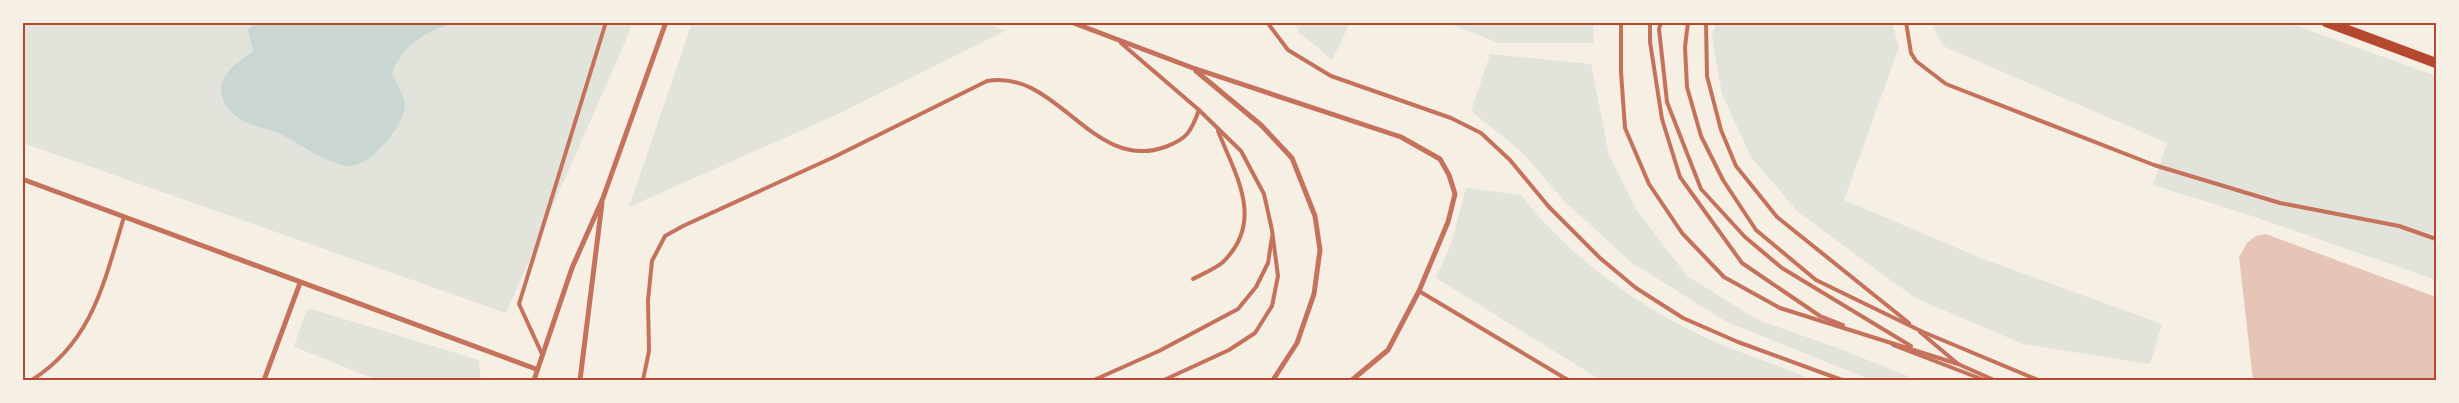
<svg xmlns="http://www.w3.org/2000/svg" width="2459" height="403" viewBox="0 0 2459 403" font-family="Lora,serif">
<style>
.green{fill:#e2e4dc}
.water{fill:#c9d6d2}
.building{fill:#e6c5b7}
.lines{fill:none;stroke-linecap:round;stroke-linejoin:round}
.service{stroke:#c5725c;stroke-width:4}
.minor{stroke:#c5725c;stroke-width:5}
.secondary{stroke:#b5482f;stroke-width:10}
.neatline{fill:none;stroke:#b5482f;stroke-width:2}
</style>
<rect width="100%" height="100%" fill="#f6efe4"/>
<!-- green -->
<g class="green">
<path d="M984,22L1005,31L836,115L629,207L692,23Z"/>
<path d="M23,23H632L625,42L506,313L23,143Z"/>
<path d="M1294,23H1350L1332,60L1300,33Z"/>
<path d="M1448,23H1593L1594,43H1499Z"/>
<path d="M1716,23H1892L1899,47L1844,200L1978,257L2162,324L2150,364L2023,344L1915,298L1798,212L1751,157L1722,94L1712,37Z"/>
<path d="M1931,23H2289L2436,76V280L2249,215L2153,185L2167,143L1943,46Z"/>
<path d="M1490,54L1591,64L1609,155L1636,209L1687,276L1758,320L1835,347L1918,380H1871L1725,321L1631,262L1564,201L1523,153L1471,111Z"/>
<path d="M1466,188L1521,195C1567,254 1629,300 1696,333C1734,352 1775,363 1813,380H1601L1436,278L1451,244Z"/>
<path d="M311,309L479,360L481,380H377L300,349L294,346L306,311Z"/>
</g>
<!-- water -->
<path class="water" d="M256,23V22L454,23C426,31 403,45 392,73C396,82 404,94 405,104C406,124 371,166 350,166C329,166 298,142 278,133C264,128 247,125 236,116C227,110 222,101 221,91C220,73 241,60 253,51L248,30Z"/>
<!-- building -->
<path class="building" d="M2266,234L2436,297V380H2253L2239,257L2247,243L2256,236Z"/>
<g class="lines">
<!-- service -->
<g class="service">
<path d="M1267,22L1288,50L1331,76L1451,118L1481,133L1510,160L1549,207L1600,258L1636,288L1683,318L1738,342L1842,380"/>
<path d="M1621,22V72L1625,128L1649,184L1682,233L1724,277L1780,308L1958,364"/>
<path d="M1650,22V42L1662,119L1680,177L1742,263L1820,316L1843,325"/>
<path d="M1661,22L1659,29L1667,102L1701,189L1745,237L1782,268L1911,346"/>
<path d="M1688,22L1685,47L1687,87L1701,136L1723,180L1756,230L1816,280L1923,332L2038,380"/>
<path d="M1706,22L1707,76L1721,130L1736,166L1777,217L1909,323"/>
<path d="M1906,22L1911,53L1916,61L1946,84L2154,165L2280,203L2399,226L2436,239"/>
<path d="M1121,43L1199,110L1241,151L1264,194L1272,230L1278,276L1272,306L1255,333L1229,350L1164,380"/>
<path d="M1193,279C1202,274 1215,269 1223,262C1265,221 1236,176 1218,131"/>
<path d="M1419,291L1568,380"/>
<path d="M1920,332L1958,364L1994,380"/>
<path d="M1893,345L1984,380"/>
<path d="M542,354L519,304L606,22"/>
<path d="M32,380C93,341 104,282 124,217"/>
<path d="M643,380L649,351L648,300L652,261L665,236L683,226L834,157L987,81C1057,68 1092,173 1165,147C1187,139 1191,132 1199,110"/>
<path d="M1094,380L1159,351L1238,309L1256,287L1268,263L1272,237"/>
</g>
<!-- minor -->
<g class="minor">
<path d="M1071,22L1193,68L1401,137L1440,159L1449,175L1455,194L1448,222L1419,291L1388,350L1352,380"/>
<path d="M1196,71L1261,125L1292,158L1315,216L1320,250L1314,294L1297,343L1273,380"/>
<path d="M22,179L536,369"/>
<path d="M264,380L300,283"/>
<path d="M534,380L572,268L603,198L666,22"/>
<path d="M580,380L602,203"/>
</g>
<!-- secondary -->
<path class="secondary" d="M2326,22L2436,63"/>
</g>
<!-- border -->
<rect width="2459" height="403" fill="none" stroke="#f6efe4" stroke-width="48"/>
<rect x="24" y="24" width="2411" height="355" class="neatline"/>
</svg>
